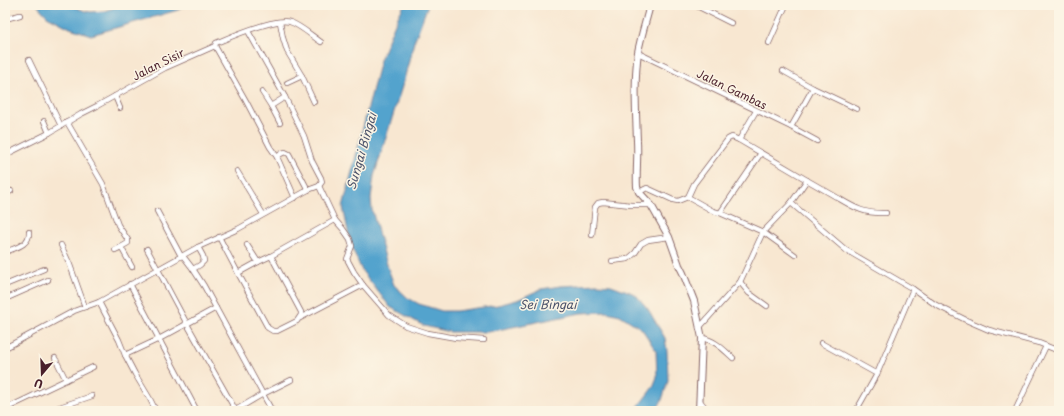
<svg xmlns="http://www.w3.org/2000/svg" width="1064" height="416" viewBox="0 0 1064 416" font-family="'Playpen Sans',sans-serif">
<style>
.water{fill:#52a3cd;stroke:#4e617c}
.lines{fill:none;stroke-linecap:round;stroke-linejoin:round}
.minor-casing{stroke:#876565;stroke-width:6}
.tertiary-casing{stroke:#876565;stroke-width:8}
.minor{stroke:#fff;stroke-width:4.5}
.tertiary{stroke:#fff;stroke-width:6}
.labels{text-anchor:middle;dominant-baseline:central;stroke-width:3;stroke-linejoin:round;paint-order:stroke}
.street-label{font-size:11px;fill:#4a1f2b;stroke:#fcf5e5}
.water-label{font-size:12px;font-style:italic;fill:#4d546c;stroke:#fcf5e5}
</style>
<rect width="100%" height="100%" fill="#fcf5e5"/>
<filter id="ink" filterUnits="userSpaceOnUse"><feTurbulence type="fractalNoise" baseFrequency=".025" numOctaves="2"/><feDisplacementMap in="SourceGraphic" scale="8" xChannelSelector="R" yChannelSelector="G"/><feConvolveMatrix kernelMatrix="1 2 1 2 8 2 1 2 1" color-interpolation-filters="sRGB"/></filter>
<filter id="wash" filterUnits="userSpaceOnUse"><feTurbulence type="fractalNoise" baseFrequency=".012" numOctaves="4" result="noise"/><feDisplacementMap in="SourceGraphic" scale="16" xChannelSelector="R" yChannelSelector="G"/><feGaussianBlur stdDeviation="0.9" result="paint"/><feColorMatrix in="noise" values="0 0 0 0 0 0 0 0 0 0 0 0 0 0 0 0 0 1.4 0 .05"/><feComposite in="paint" operator="in"/></filter>
<g filter="url(#wash)">
<rect width="100%" height="100%" fill="#f8e7d1"/>
<!-- water -->
<g class="water">
<path d="M37,5H70L85,11L91,12L104,11L122,5H187L178,10L91,35L70,28L47,16Z"/>
<path d="M404,5H428L414,42L404,80L374,176L371,198L372,210L388,268L394,285L408,298L419,304L442,311H456L498,305L517,300L541,289L561,286L598,284L611,285L630,292L636,295L648,309L665,338L667,351L668,381L662,400L656,411H632L637,408L653,387L657,377L656,351L642,329L620,315L607,312L581,313L488,332H450L424,326L390,307L362,271L351,246L343,207L380,60L395,23Z"/>
</g>
</g>
<g filter="url(#ink)">
<g class="lines">
<!-- minor casing -->
<g class="minor-casing">
<g id="minor">
<path d="M695,5L731,23"/>
<path d="M5,19L20,15"/>
<path d="M280,22L283,38L287,51L302,76L287,83"/>
<path d="M769,43L786,5"/>
<path d="M215,46L246,101L270,147L277,157L295,198"/>
<path d="M638,53L791,127L817,141"/>
<path d="M29,60L61,126"/>
<path d="M783,71L813,88L857,109"/>
<path d="M302,76L314,102"/>
<path d="M262,92L271,106L280,123"/>
<path d="M115,96L120,108"/>
<path d="M271,106L285,97"/>
<path d="M44,121L49,133"/>
<path d="M67,122L103,184L118,225L128,240V243L121,247"/>
<path d="M791,127L813,88"/>
<path d="M761,153L720,213L763,232L795,255"/>
<path d="M5,155L49,133L81,114L97,106L165,68L215,46L216,43C230,37 276,17 290,22C300,25 312,36 321,42"/>
<path d="M277,157C280,154 281,153 285,152L289,154L308,190"/>
<path d="M237,171L263,214"/>
<path d="M807,180C817,186 828,192 838,198C855,208 864,214 886,213"/>
<path d="M319,186L335,220L343,229L350,239L352,246L347,259L354,272L363,285L389,315L406,326L428,333L456,338L484,340"/>
<path d="M639,192L647,188L673,200L678,201L688,197"/>
<path d="M5,194L11,191"/>
<path d="M791,203L846,250L913,289L936,305L966,320L989,330L1039,343L1059,351"/>
<path d="M157,211L181,256"/>
<path d="M720,213L713,211L688,197L694,184L728,139L732,137L739,140"/>
<path d="M592,235L595,207L598,203L603,202L631,205H651"/>
<path d="M219,237L238,273L268,328L273,331H277L297,321L301,315V312L271,256"/>
<path d="M61,245L70,265L85,307"/>
<path d="M247,245L258,262"/>
<path d="M147,249L187,324L236,411"/>
<path d="M115,250L121,247L132,267"/>
<path d="M5,252C15,248 30,245 29,232"/>
<path d="M183,256L193,269L204,286L272,411"/>
<path d="M612,261L628,259L635,253L641,244L648,240L669,237"/>
<path d="M193,269L200,265L204,261L203,256L198,247"/>
<path d="M238,273L258,262L271,256L335,220"/>
<path d="M740,282L763,232L791,203L807,180L739,140L756,111"/>
<path d="M130,284L197,411"/>
<path d="M5,285L44,269"/>
<path d="M5,299L48,280"/>
<path d="M99,302L119,340L125,355L135,374L150,399L156,411"/>
<path d="M300,318L363,285"/>
<path d="M699,328L740,282L749,293L767,306"/>
<path d="M702,338C715,340 723,349 733,358"/>
<path d="M821,343L877,374"/>
<path d="M5,348L74,311L99,302L198,247L238,229L308,190L319,186L322,182L321,178L312,161L304,136L285,97L248,31"/>
<path d="M125,355L159,339L216,308"/>
<path d="M55,358L66,380"/>
<path d="M700,401L708,411"/>
<path d="M5,409L93,367"/>
<path d="M48,411L92,396"/>
<path d="M234,411L263,394L291,380"/>
<path d="M856,411L877,374L913,289"/>
<path d="M1015,411L1046,346"/>
</g>
</g>
<!-- tertiary casing -->
<g class="tertiary-casing">
<path id="tertiary" d="M650,5C646,21 641,36 638,52C634,82 636,112 637,141C638,156 636,172 637,187L639,192L651,205L669,237L679,265L683,273L694,301L702,338L699,411"/>
</g>
<!-- minor -->
<use href="#minor" class="minor"/>
<!-- tertiary -->
<use href="#tertiary" class="tertiary"/>
</g>
</g>
<g class="labels">
<!-- street labels -->
<g class="street-label">
<text transform="translate(158 64) rotate(-27)">Jalan Sisir</text>
<text transform="translate(732 89) rotate(26)">Jalan Gambas</text>
</g>
<!-- water labels -->
<g class="water-label">
<text transform="translate(361 151) rotate(-74)">Sungai Bingai</text>
<text x="548" y="304">Sei Bingai</text>
</g>
</g>
<!-- margin -->
<rect width="1064" height="416" fill="none" stroke="#fcf5e5" stroke-width="20"/>
<!-- north arrow -->
<g transform="translate(42 374) rotate(199)" stroke="#fcf5e5" stroke-width="3" paint-order="stroke">
<path d="M0-3L7 15L0 10L-7 15Z" fill="#4a1f2b"/>
<text y="-6" font-size="11" font-weight="bold" text-anchor="middle" fill="#4a1f2b">U</text>
</g>
</svg>
